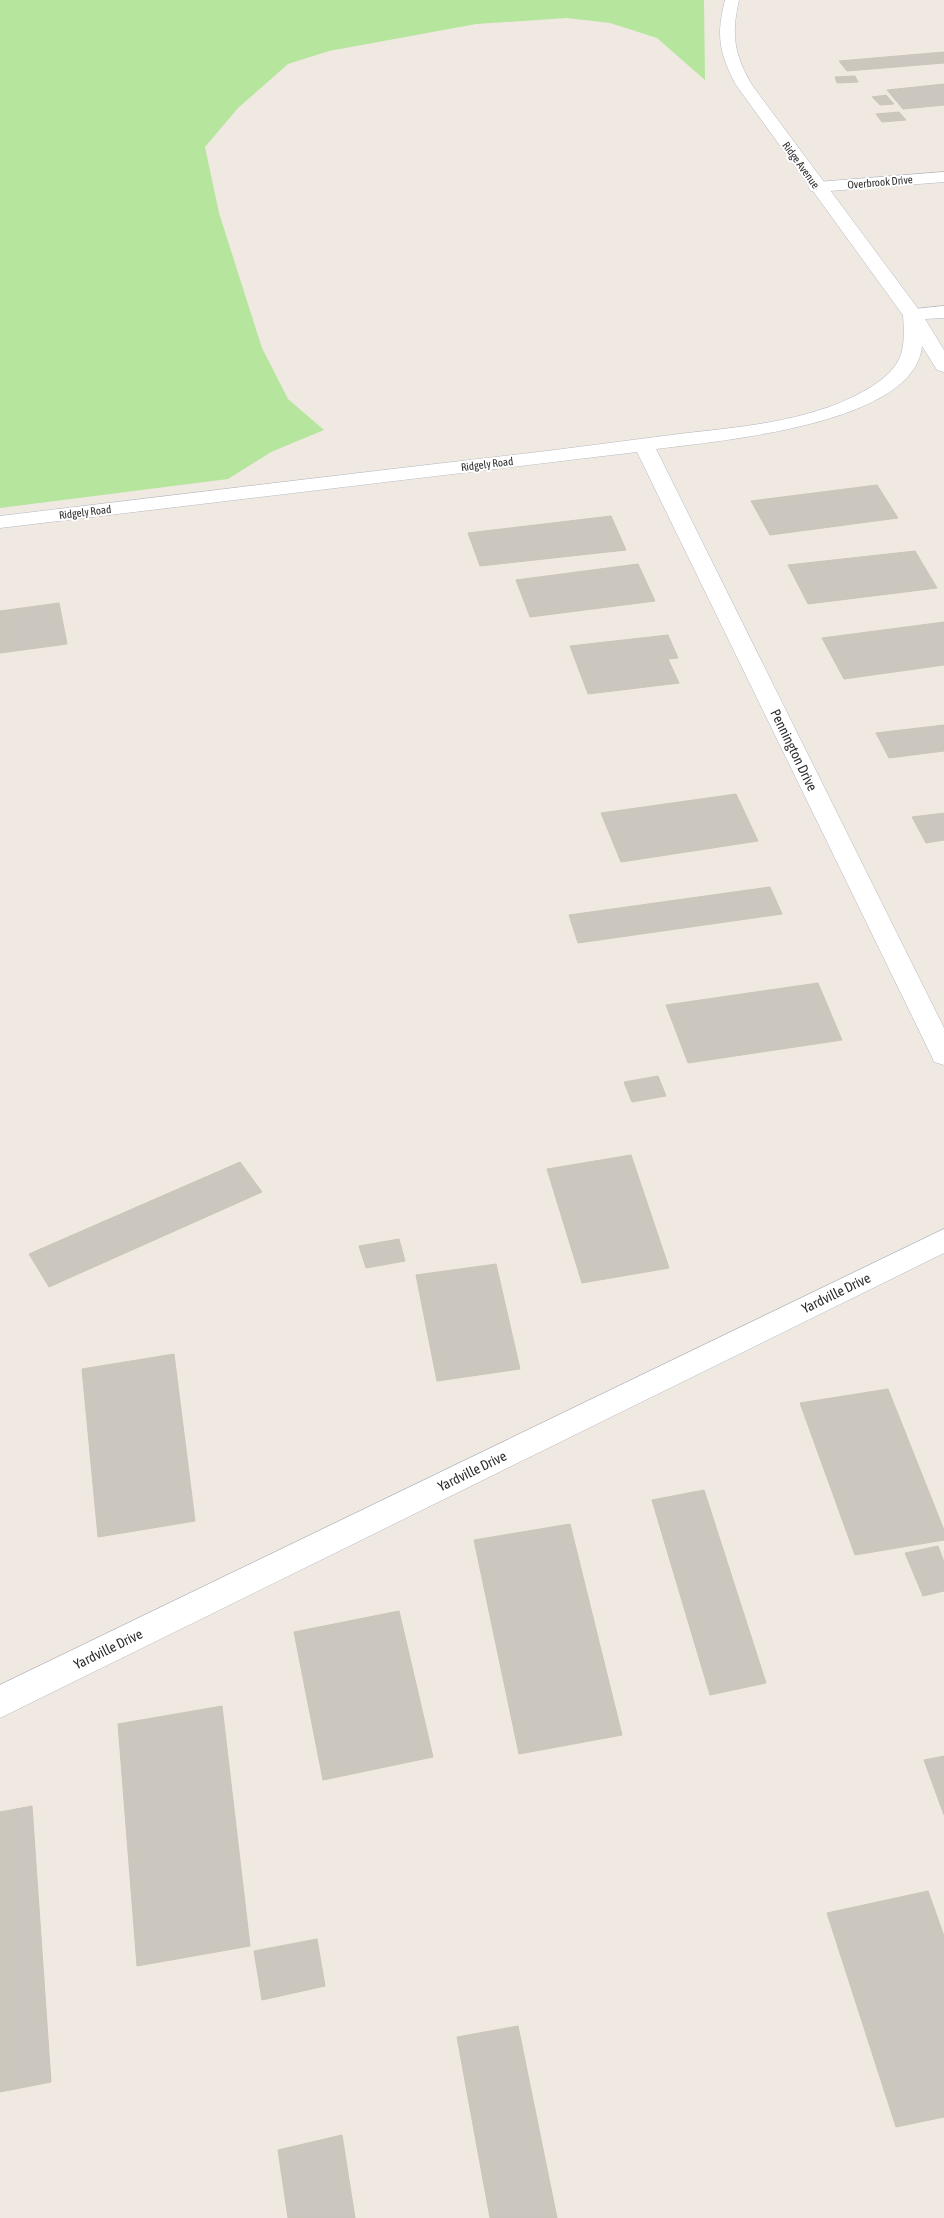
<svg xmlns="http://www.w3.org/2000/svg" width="944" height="2218" viewBox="0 0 944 2218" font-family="'Asap Condensed',sans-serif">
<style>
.green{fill:#b6e59e}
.building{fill:#cbc7bf;stroke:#cbc5ba}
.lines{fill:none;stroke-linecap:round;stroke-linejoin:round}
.street-casing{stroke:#b4b7c1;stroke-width:1}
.secondary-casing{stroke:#b4b7c1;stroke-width:1}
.street{fill:#fff;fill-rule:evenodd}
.secondary{fill:#fff;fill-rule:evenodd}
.labels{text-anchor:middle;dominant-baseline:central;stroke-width:4;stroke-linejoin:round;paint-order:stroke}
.far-street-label{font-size:11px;fill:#2e2e2e;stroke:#fff}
.street-label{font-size:14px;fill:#2e2e2e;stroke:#fff}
</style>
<rect width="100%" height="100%" fill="#efe9e1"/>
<!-- green -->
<path class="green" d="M0,0H704L705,80L657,38L610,23L567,18L476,24L329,51L288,64L238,108L205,147L219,213L262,348L288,399L324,430L271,452L228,479L0,508Z"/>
<!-- building -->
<g class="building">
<path d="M944,52V63L847,71L839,61Z"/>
<path d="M855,76L858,82L837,83L835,77Z"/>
<path d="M944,84V105L903,109L887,90Z"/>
<path d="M886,95L894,104L880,105L872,97Z"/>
<path d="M899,112L906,120L882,122L876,114Z"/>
<path d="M877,485L898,518L770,535L751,501Z"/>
<path d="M611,516L626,550L480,566L468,533Z"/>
<path d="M915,551L937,588L808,604L788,565Z"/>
<path d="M638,564L655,601L530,617L516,580Z"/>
<path d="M59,603L67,644L0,653V611Z"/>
<path d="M944,622V665L844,679L822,638Z"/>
<path d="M668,635L678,658L668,659L679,683L588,694L570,646Z"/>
<path d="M944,725V751L889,758L876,733Z"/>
<path d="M736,794L758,841L621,862L601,813Z"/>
<path d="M944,813V840L926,843L912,817Z"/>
<path d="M770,887L782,914L578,943L569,915Z"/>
<path d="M818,983L842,1040L688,1063L666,1005Z"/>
<path d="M658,1076L666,1096L632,1102L624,1082Z"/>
<path d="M631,1155L669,1268L582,1283L547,1169Z"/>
<path d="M240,1162L262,1192L49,1287L29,1254Z"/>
<path d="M399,1239L405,1261L366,1268L359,1246Z"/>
<path d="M496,1264L520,1369L437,1381L416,1275Z"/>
<path d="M174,1354L195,1521L98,1537L82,1369Z"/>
<path d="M888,1389L944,1530V1540L855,1555L800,1403Z"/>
<path d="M704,1490L766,1683L710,1695L652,1500Z"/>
<path d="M570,1524L622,1735L519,1754L474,1540Z"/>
<path d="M938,1546L944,1562V1591L923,1596L905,1553Z"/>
<path d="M399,1611L433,1757L323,1780L294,1632Z"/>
<path d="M222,1706L250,1946L137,1966L118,1724Z"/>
<path d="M944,1756V1815L924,1760Z"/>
<path d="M32,1806L51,2082L0,2092V1812Z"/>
<path d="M928,1891L944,1936V2117L896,2127L827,1913Z"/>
<path d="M317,1939L325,1986L262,2000L254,1951Z"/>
<path d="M518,2026L557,2218H490L457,2037Z"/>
<path d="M342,2135L355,2218H288L278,2150Z"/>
</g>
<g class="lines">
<!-- street casing -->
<g class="street-casing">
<g id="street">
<path d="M944,172V182L817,192L811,191L808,187L811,183L817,182Z"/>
<path d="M944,306V318L925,319L944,350V372L937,370L922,346C915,425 717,441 656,449L944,1028V1065L934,1062L931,1055L637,452L0,528V516C182,494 364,472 547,451C593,445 640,439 687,433C749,426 820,420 874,385C905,364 905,348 903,314L905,310Z"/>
<path d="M944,1229V1253L0,1718V1685Z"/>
</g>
</g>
<!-- secondary casing -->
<g class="secondary-casing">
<path id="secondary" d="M725,0H739C731,35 734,54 752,85L919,310L921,314L919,318H905L736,85C719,53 716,35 725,0Z"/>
</g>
<!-- street -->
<use href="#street" class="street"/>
<!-- secondary -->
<use href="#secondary" class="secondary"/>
</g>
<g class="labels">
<!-- far-street labels -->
<g class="far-street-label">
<text transform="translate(801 165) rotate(54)">Ridge Avenue</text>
<text transform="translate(880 182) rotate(-5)">Overbrook Drive</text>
<text transform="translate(487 464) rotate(-7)">Ridgely Road</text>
<text transform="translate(85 512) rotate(-7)">Ridgely Road</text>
</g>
<!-- street labels -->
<g class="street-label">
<text transform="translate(794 750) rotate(64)">Pennington Drive</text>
<text transform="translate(836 1293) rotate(-26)">Yardville Drive</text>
<text transform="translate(472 1471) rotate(-26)">Yardville Drive</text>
<text transform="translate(108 1649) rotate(-26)">Yardville Drive</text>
</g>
</g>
</svg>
